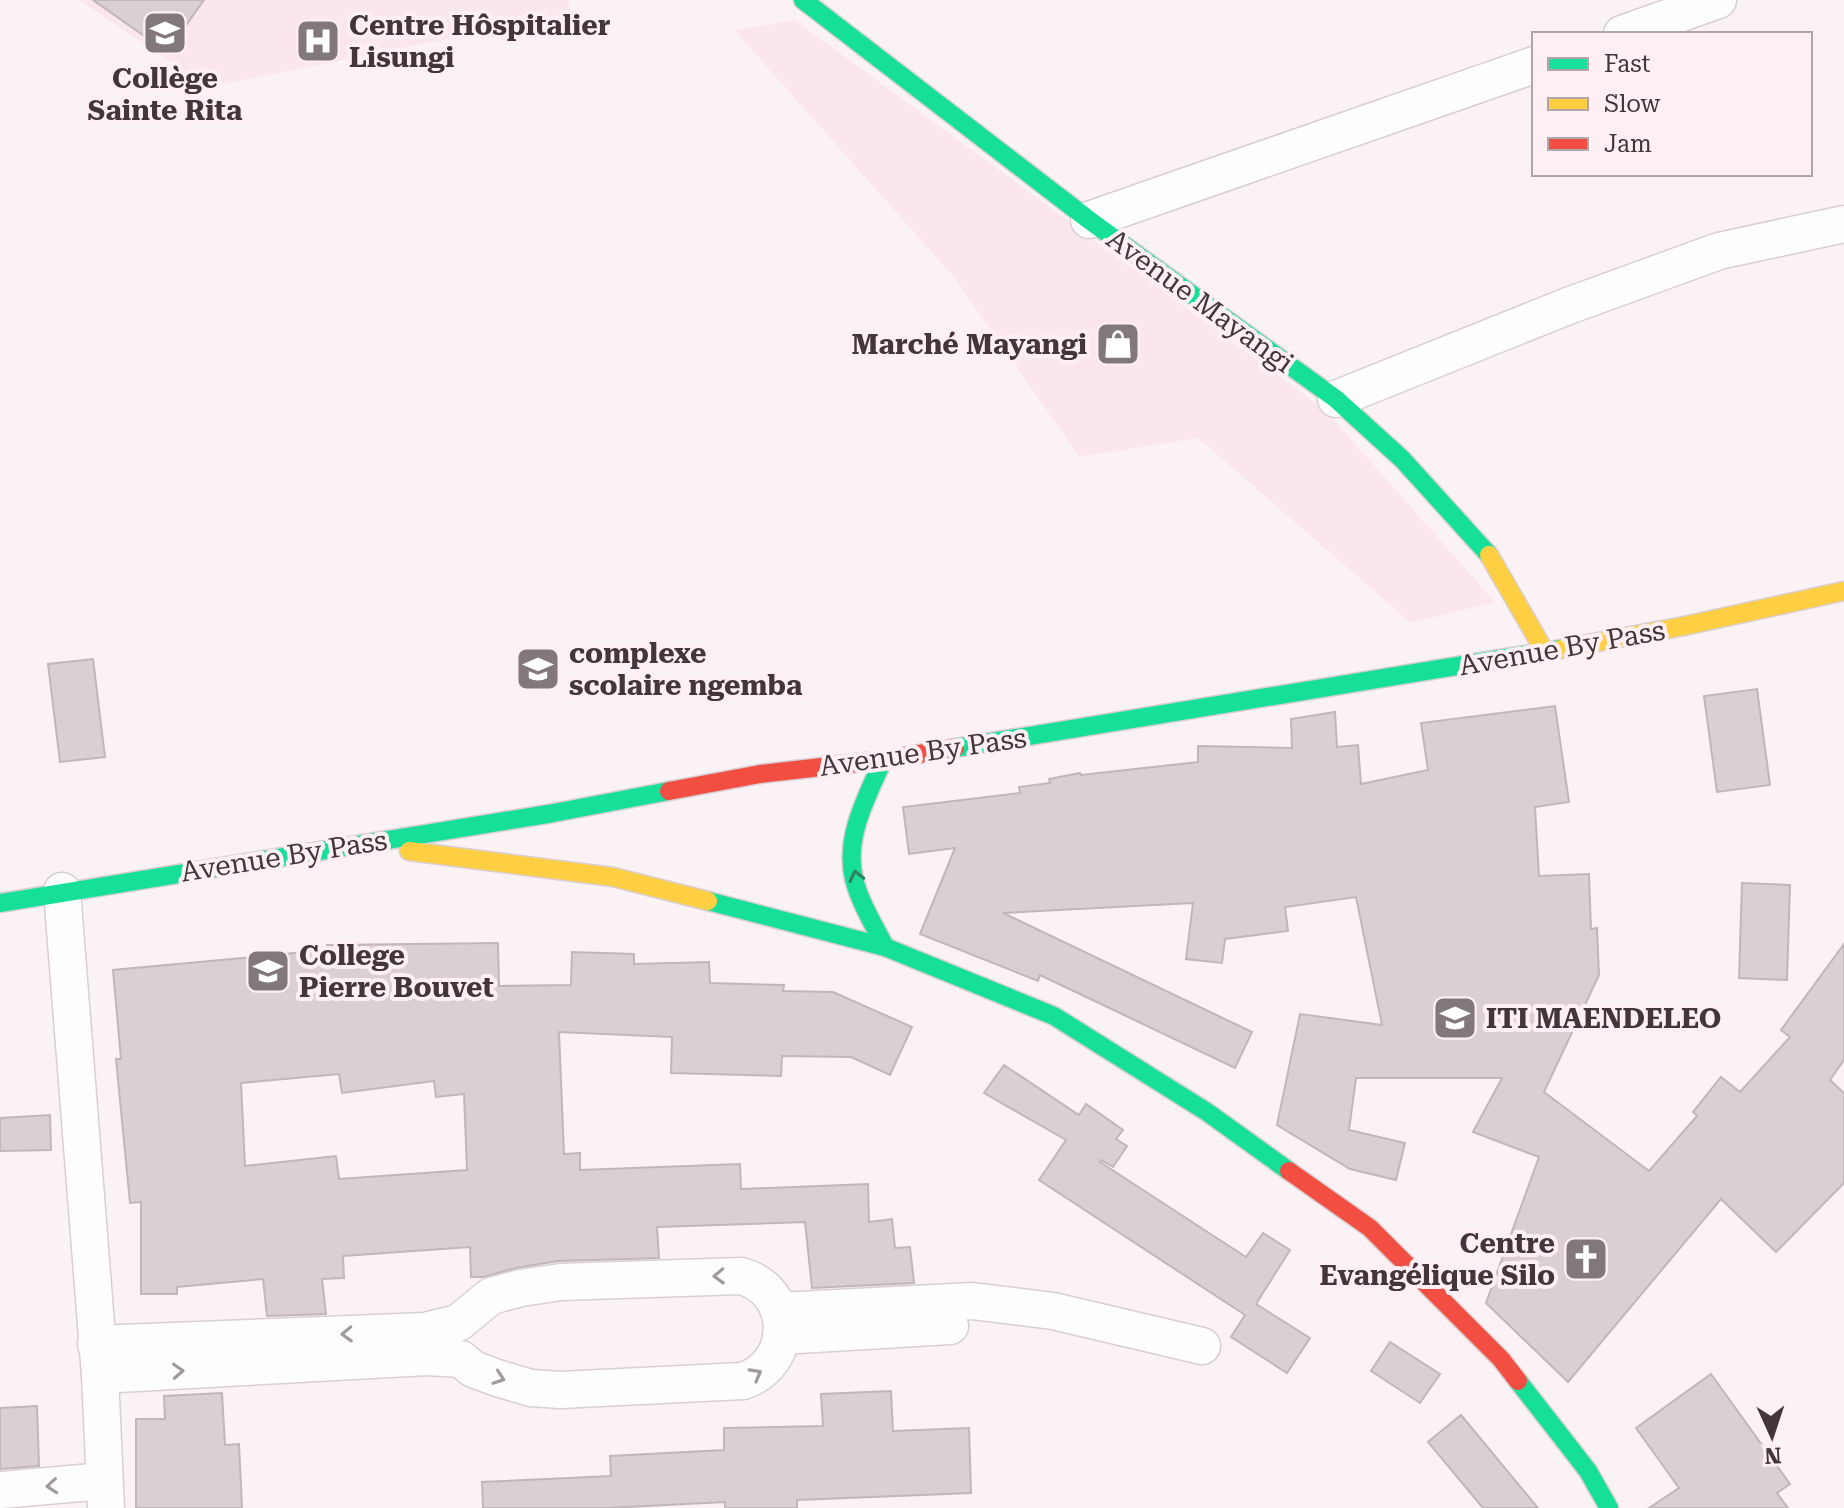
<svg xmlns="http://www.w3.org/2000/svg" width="1844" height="1508" viewBox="0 0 1844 1508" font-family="'Roboto Serif',serif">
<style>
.built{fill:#fce6ed}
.building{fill:#dad0d4;stroke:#c0b7ba;stroke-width:2;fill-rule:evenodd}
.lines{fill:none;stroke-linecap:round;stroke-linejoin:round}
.street-casing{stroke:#d9cfd3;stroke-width:39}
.fast-casing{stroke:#d9cfd3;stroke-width:21}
.slow-casing{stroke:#d9cfd3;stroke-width:21}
.jam-casing{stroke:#d9cfd3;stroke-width:21}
.street{stroke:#fefdfe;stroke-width:36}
.fast{stroke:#16e098;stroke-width:18}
.slow{stroke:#ffcf43;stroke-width:18}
.jam{stroke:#f24e42;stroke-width:18}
.oneway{stroke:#2e8264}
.oneway2{stroke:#a09a9c}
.labels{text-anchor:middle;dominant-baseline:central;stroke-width:8;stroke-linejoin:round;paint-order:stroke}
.poi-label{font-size:28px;font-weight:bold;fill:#42363a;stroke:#fdeff4;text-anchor:start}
.street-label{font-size:28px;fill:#42363a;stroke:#fdeff4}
</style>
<rect width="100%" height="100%" fill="#faf2f5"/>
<!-- built -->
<g class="built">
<path d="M79,0H568L571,14L184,92L179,67Z"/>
<path d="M795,20L1325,410L1495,602L1411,623L1198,438L1079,457L954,277L734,30Z"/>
</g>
<!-- building -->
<g class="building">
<path d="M93,0H204L167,52Z"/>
<path d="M93,659L105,757L60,762L48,664Z"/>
<path d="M1757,689L1770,785L1717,792L1704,696Z"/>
<path d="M1555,706L1569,802L1535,807L1539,876L1589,874L1591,929L1597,928L1599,975L1544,1092L1649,1171L1697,1116L1693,1112L1721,1077L1740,1092L1790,1037L1781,1030L1844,944V1060L1830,1080L1844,1093V1183L1776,1252L1721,1199L1568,1382L1486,1303L1539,1157L1473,1132L1502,1078H1356L1349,1130L1405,1143L1396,1180L1350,1169L1277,1125L1300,1014L1382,1025L1356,897L1285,907L1288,931L1225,939L1222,963L1186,959L1193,903L1003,913L1252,1032L1235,1068L1040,975L1038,981L920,934L955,848L909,854L903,807L1020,793L1019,787L1050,783L1049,779L1080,773L1081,775L1198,762V746L1292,748L1291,719L1335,712L1337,747L1358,745L1361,784L1428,770L1421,723Z"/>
<path d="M1742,883L1790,885L1787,980L1739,978Z"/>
<path d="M498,943L499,986L571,985L572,952L634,954V964L709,962L710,983L784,985L783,991L833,992L912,1027L890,1075L851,1057L782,1056L781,1076L671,1073L672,1037L559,1032L564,1154L580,1153V1170L740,1164L741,1189L868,1184L869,1222L892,1219L895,1248L910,1247L914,1283L812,1288L805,1222L657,1227L659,1258L558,1261L516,1268L483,1277H471L470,1247L343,1256L344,1278L322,1279L326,1314L267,1316L263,1279L177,1287V1294H141V1202L130,1203L116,1059H121L113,970L327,950V945ZM339,1074L342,1093L434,1081L436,1097L464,1094L467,1170L339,1179L336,1156L245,1166L241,1083Z"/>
<path d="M1004,1065L1079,1115L1086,1104L1123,1130L1116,1139L1127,1146L1113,1167L1101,1160L1100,1162L1246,1257L1263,1233L1290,1250L1256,1304L1310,1338L1287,1373L1231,1337L1245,1315L1039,1180L1066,1140L984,1093Z"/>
<path d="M50,1115L51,1150L0,1151V1118Z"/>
<path d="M1390,1342L1440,1374L1420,1403L1371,1371Z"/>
<path d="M1711,1374L1790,1484L1777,1493L1788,1508H1649L1679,1488L1636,1428Z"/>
<path d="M891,1391L893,1431L969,1428L971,1493L797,1500V1508H725V1502L607,1508H483L482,1482L611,1476L610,1456L724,1450V1428L823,1426L821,1394Z"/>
<path d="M222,1393L225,1445L239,1444L242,1508H136V1419H165L164,1396Z"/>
<path d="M37,1406L39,1466L0,1469V1408Z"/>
<path d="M1461,1415L1538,1508H1483L1428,1442Z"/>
</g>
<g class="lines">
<!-- street casing -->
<g class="street-casing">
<g id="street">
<path d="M1622,34L1718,0"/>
<path d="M1089,220L1534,65"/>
<path d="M1336,399L1568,306L1719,251L1844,224"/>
<path d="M62,891L100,1375L106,1508"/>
<path d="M779,1311L972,1301L1053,1311L1202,1346"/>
<path d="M781,1336L950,1326"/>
<path d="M96,1344L425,1331L458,1323L491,1296L521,1288L561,1282L741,1276C794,1290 796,1363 743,1381L560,1390L531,1388L497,1378L473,1369L461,1359L427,1357L100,1375"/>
<path d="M0,1490L104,1481"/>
</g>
</g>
<!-- fast casing -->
<g class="fast-casing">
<g id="fast">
<path d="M803,0L1089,220L1336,399L1402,459L1489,555"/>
<path d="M955,748L1561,649"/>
<path d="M883,760C867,797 844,837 854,879C860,903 874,925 885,947"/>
<path d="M708,901L885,947L1054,1016L1207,1112L1289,1171"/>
<path d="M0,903L548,814L669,791"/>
<path d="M1518,1381L1588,1471L1609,1508"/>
</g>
</g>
<!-- slow casing -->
<g class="slow-casing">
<g id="slow">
<path d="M1489,555L1545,652"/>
<path d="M1561,649L1684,626L1844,591"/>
<path d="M409,851L613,877L708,901"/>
</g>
</g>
<!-- jam casing -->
<g class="jam-casing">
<g id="jam">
<path d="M669,791L760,774L883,760L955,748"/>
<path d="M1289,1171L1370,1228L1501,1359L1518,1381"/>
</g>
</g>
<!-- street -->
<use href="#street" class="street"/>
<!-- fast -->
<use href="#fast" class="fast"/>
<!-- slow -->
<use href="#slow" class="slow"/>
<!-- jam -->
<use href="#jam" class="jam"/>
</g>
<!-- one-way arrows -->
<defs><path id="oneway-chevron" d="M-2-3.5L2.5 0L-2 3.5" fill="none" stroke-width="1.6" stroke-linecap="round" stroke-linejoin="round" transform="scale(2)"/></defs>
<use class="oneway" href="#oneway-chevron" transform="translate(856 876) rotate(-103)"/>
<g class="oneway2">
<use href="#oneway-chevron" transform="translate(719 1276) rotate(178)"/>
<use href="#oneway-chevron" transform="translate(347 1334) rotate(178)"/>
<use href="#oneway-chevron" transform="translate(178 1371) rotate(-3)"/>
<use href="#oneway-chevron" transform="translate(756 1374) rotate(-29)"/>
<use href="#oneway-chevron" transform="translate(499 1378) rotate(19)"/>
<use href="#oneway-chevron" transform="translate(52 1486) rotate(175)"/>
</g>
<!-- icons -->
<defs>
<g id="school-square" transform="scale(2.3)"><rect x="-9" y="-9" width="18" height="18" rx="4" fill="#82787b" stroke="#fdeff4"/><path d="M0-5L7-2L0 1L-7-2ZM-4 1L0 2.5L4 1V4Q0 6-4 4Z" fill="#fff"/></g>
<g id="hospital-square" transform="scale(2.3)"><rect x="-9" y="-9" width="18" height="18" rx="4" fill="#82787b" stroke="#fdeff4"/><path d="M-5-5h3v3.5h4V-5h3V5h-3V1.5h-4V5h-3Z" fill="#fff"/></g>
<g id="shop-square" transform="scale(2.3)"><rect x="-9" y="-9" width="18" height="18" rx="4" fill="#82787b" stroke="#fdeff4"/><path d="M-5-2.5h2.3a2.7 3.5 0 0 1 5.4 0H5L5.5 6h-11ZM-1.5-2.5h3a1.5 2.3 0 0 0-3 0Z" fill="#fff"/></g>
<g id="church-square" transform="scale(2.3)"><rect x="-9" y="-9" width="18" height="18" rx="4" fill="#82787b" stroke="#fdeff4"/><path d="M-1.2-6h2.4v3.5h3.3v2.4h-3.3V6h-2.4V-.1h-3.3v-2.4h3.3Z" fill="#fff"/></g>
</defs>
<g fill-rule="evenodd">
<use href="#school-square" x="165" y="33"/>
<use href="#hospital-square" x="318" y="41"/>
<use href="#shop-square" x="1118" y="344"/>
<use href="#school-square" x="538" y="669"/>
<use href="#school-square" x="268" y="971"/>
<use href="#school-square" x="1455" y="1018"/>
<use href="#church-square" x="1586" y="1259"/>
</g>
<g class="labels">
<!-- poi labels -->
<g class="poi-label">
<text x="349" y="25">Centre Hôspitalier<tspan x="349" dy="32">Lisungi</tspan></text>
<text x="165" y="78" text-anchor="middle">Collège<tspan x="165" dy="32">Sainte Rita</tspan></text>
<text x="1087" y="344" text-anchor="end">Marché Mayangi</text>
<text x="569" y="653">complexe<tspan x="569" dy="32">scolaire ngemba</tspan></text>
<text x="299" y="955">College<tspan x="299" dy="32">Pierre Bouvet</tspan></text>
<text x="1486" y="1018">ITI MAENDELEO</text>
<text x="1555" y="1243" text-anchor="end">Centre<tspan x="1555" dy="32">Evangélique Silo</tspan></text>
</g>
<!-- street labels -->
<g class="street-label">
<text transform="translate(1200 301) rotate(36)">Avenue Mayangi</text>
<text transform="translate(1562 648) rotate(-10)">Avenue By Pass</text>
<text transform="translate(923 752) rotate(-8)">Avenue By Pass</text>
<text transform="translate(284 856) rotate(-9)">Avenue By Pass</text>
</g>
</g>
<!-- legend -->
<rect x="1532" y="32" width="280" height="144" fill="#fdeff4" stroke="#b2a5aa" stroke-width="2"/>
<rect x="1548" y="58" width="40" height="12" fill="#16e098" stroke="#b2a5aa" stroke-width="2"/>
<text x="1604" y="72" font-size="24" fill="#42363a">Fast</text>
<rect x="1548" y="98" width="40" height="12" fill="#ffcf43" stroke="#b2a5aa" stroke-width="2"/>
<text x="1604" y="112" font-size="24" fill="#42363a">Slow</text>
<rect x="1548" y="138" width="40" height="12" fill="#f24e42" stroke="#b2a5aa" stroke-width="2"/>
<text x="1604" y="152" font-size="24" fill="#42363a">Jam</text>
<!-- north arrow -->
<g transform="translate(1772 1436) rotate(177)" stroke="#fdeff4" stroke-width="6" paint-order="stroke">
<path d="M0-6L14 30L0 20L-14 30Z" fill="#42363a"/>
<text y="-12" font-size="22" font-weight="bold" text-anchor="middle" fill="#42363a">N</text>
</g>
</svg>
